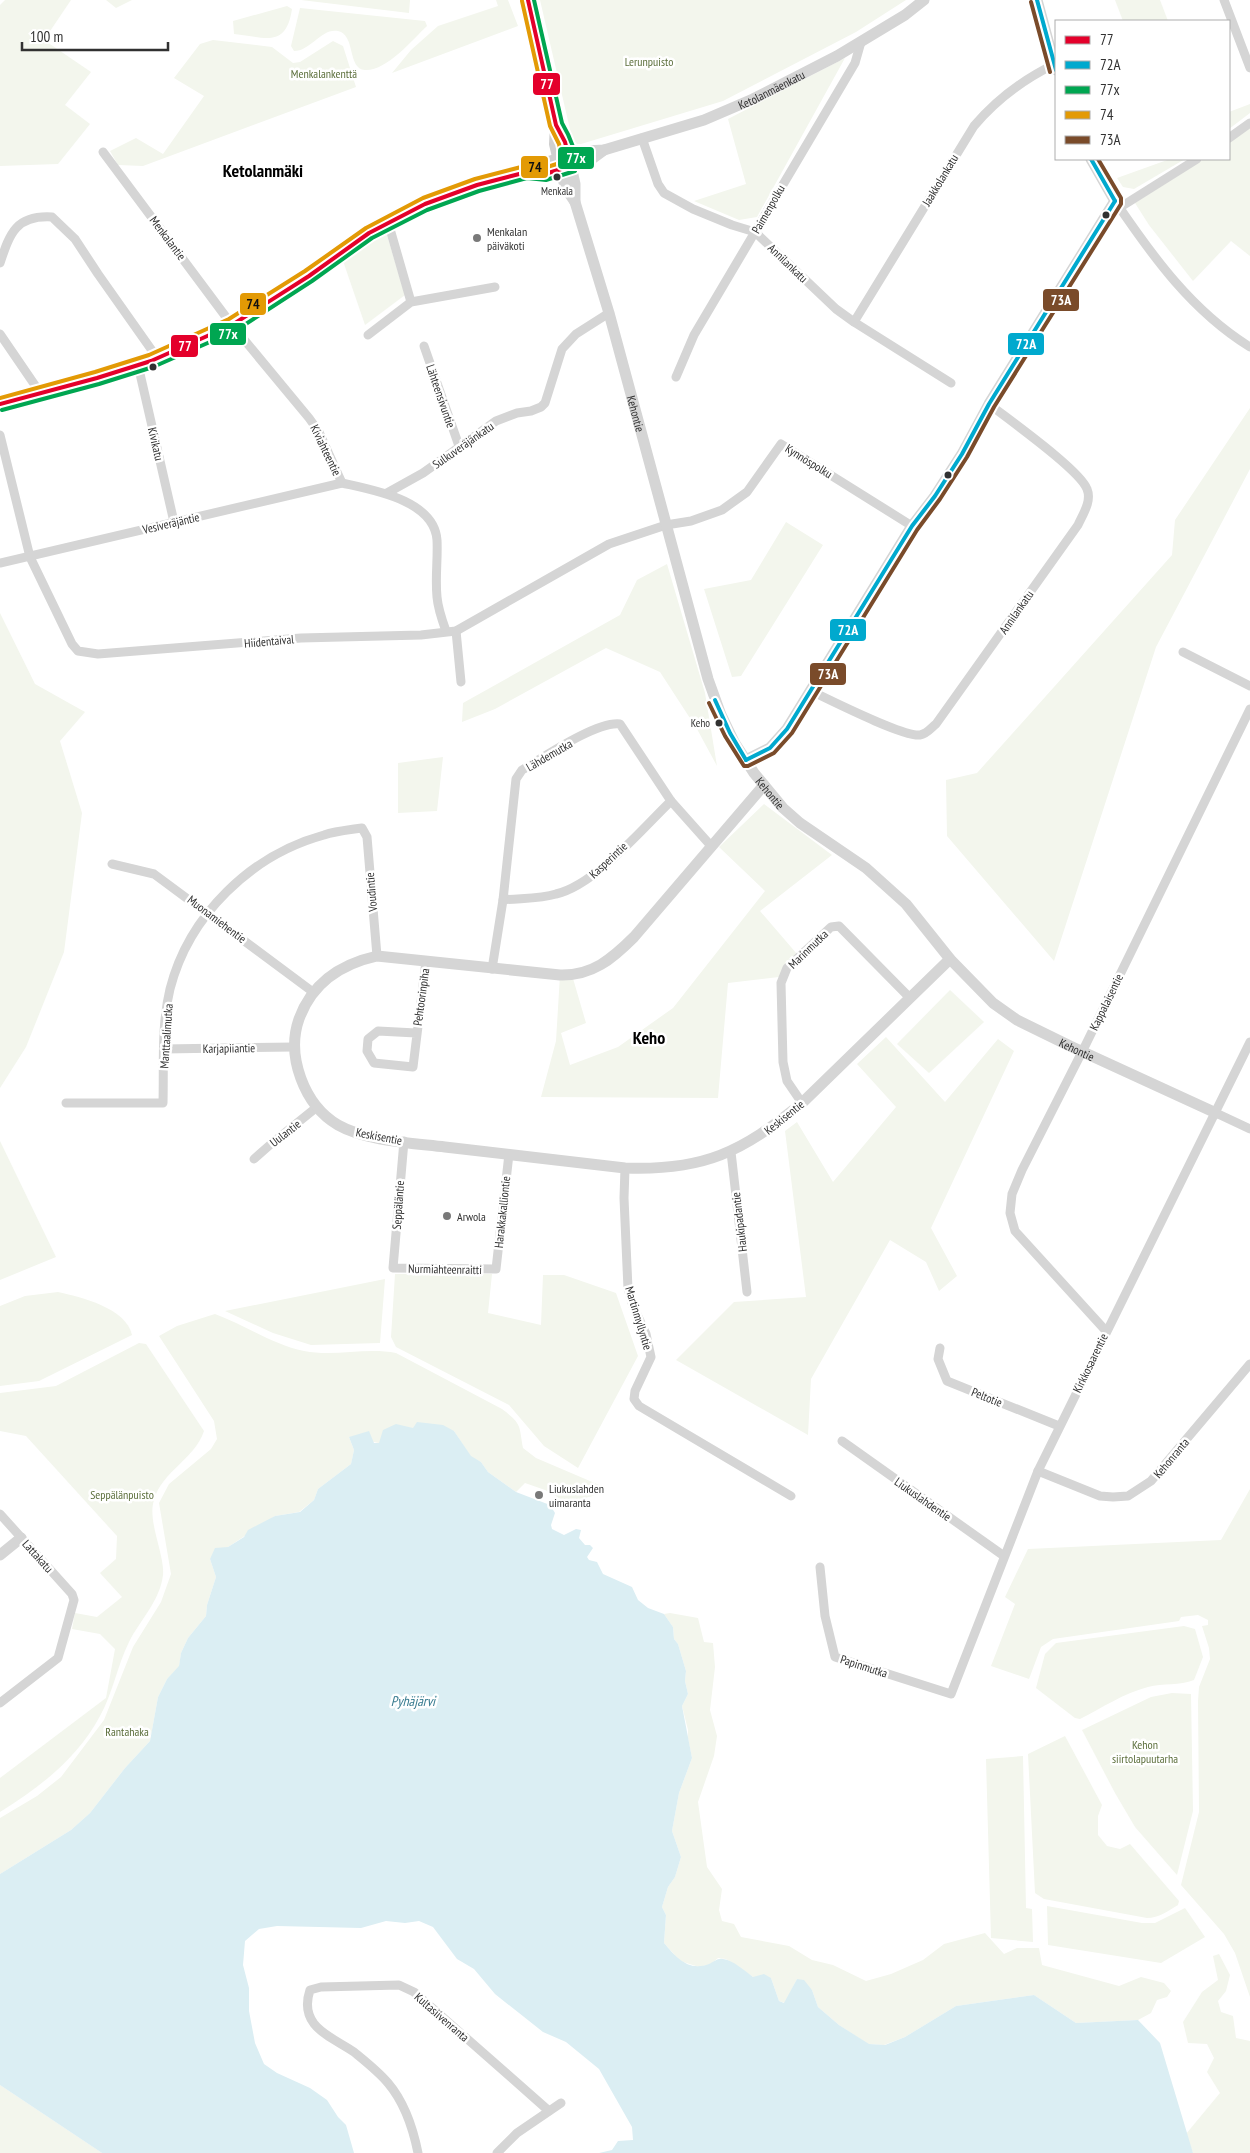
<svg xmlns="http://www.w3.org/2000/svg" width="1250" height="2153" viewBox="0 0 1250 2153" font-family="'PT Sans Narrow',sans-serif">
<style>
.green{fill:#f3f6ed}
.water{fill:#dbeef3}
.lines{fill:none;stroke-linecap:round;stroke-linejoin:round}
.minor{stroke:#d5d5d5;stroke-width:9}
.tertiary{stroke:#d5d5d5;stroke-width:11}
.secondary{stroke:#cfcfcf;stroke-width:12}
.bus-1-casing{stroke:#fff;stroke-width:8}
.bus-2-casing{stroke:#fff;stroke-width:8}
.bus-3-casing{stroke:#fff;stroke-width:8}
.bus-4-casing{stroke:#fff;stroke-width:8}
.bus-5-casing{stroke:#fff;stroke-width:8}
.bus-1{stroke:#e4002b;stroke-width:4}
.bus-2{stroke:#00a9ce;stroke-width:4}
.bus-3{stroke:#00a651;stroke-width:4}
.bus-4{stroke:#e39a05;stroke-width:4}
.bus-5{stroke:#7a4b2a;stroke-width:4}
.bus-dot{fill:#313131;stroke:#fff;stroke-width:2}
.poi-dot{fill:#797979;stroke:#fff;stroke-width:2}
.labels{text-anchor:middle;dominant-baseline:central;stroke-width:5;stroke-linejoin:round;paint-order:stroke}
.bus-label{font-size:11px;fill:#313131;stroke:#fff}
.park-label{font-size:12px;fill:#5c6f3c;stroke:#fff}
.street-label{font-size:12px;fill:#313131;stroke:#fff}
.poi-label{font-size:12px;fill:#313131;stroke:#fff;text-anchor:start}
.water-label{font-size:14px;font-style:italic;fill:#397c90;stroke:#fff}
.district-label{font-size:18px;font-weight:bold;fill:#000;stroke:#fff}
.line-badge{stroke:#fff;stroke-width:2}
.badge-label{font-size:14px;text-anchor:middle;font-weight:bold;fill:#fff}
.pale-badge-label{font-size:14px;text-anchor:middle;font-weight:bold;fill:#111}
</style>
<rect width="100%" height="100%" fill="#fff"/>
<!-- green -->
<g class="green">
<path d="M5,0H71L44,40L91,72L65,105L90,124L58,164L0,166V5Z"/>
<path d="M106,0H132L116,8Z"/>
<path d="M301,0H410L409,13Z"/>
<path d="M496,0H508L518,26L392,73L411,50L438,26L498,6Z"/>
<path d="M540,0H906L856,32L723,101L581,144H577L572,138Z"/>
<path d="M1115,0H1160L1168,21H1123Z"/>
<path d="M287,6L292,9C286,49 265,37 234,34L233,21Z"/>
<path d="M300,8L425,21L427,26C412,40 387,71 365,70C347,69 356,35 338,31C321,28 311,51 294,51L291,46Z"/>
<path d="M213,40L272,47L293,63L300,62L333,41L343,46L356,87L143,166L118,165L110,151L136,138L163,154L204,96L174,78L200,44Z"/>
<path d="M845,58L757,217L739,220L694,201L746,184L728,119Z"/>
<path d="M1250,104V113L1229,129V112Z"/>
<path d="M1250,128V256L1231,241L1193,281L1149,225L1135,203L1204,159H1229V142Z"/>
<path d="M1170,159H1185L1134,189L1123,187L1117,178Z"/>
<path d="M386,232L405,295L365,325L343,261Z"/>
<path d="M1250,408V469L1156,647L1054,961L947,836L946,780L977,773L1172,555L1175,520Z"/>
<path d="M786,522L823,545L741,676L732,677L704,589L751,580Z"/>
<path d="M667,564L705,693L717,766L697,729L660,672L606,648L495,709L462,722L463,703L620,615L637,580Z"/>
<path d="M0,613L35,684L85,712L60,741L82,813L64,952L26,1047L0,1088Z"/>
<path d="M443,757L437,811L398,813V763Z"/>
<path d="M764,804L832,855L760,911L797,954L779,977L728,983L718,1098L541,1097L556,1041L560,975H572L586,1023L561,1033L570,1065L618,1047L673,1008L765,891L719,847Z"/>
<path d="M950,990L984,1022L929,1073L897,1044Z"/>
<path d="M886,1037L945,1102L998,1039L1014,1051L931,1228L957,1276L939,1291L926,1262L890,1240L811,1379L808,1435L676,1360L734,1302L806,1297L785,1131L797,1122L833,1182L896,1107L857,1064Z"/>
<path d="M0,1141L56,1257L0,1280Z"/>
<path d="M395,1274H492L488,1313L541,1325L543,1275H564L616,1293L638,1356L578,1468L544,1446L509,1405L396,1347L391,1337Z"/>
<path d="M385,1279L380,1343L311,1345L273,1333L225,1311Z"/>
<path d="M58,1292C81,1297 126,1308 132,1335L39,1381L0,1386V1306L25,1296Z"/>
<path d="M215,1314C245,1325 273,1345 304,1351C335,1357 366,1347 396,1353L502,1409C522,1424 519,1425 523,1448L536,1458L604,1487L593,1496L576,1500H562L545,1490L525,1483L516,1492L488,1472L481,1462L471,1457L454,1431L413,1428L379,1443L349,1437L354,1450L351,1464L318,1489L314,1500L299,1512L275,1516L210,1559L216,1577L207,1605L206,1616L188,1638L181,1653L179,1667L167,1679L158,1697L150,1741L125,1768L90,1813L71,1830L0,1874V1818L37,1796L61,1777L104,1720L133,1647L161,1602L171,1574L159,1503L169,1484L211,1449L217,1439L214,1421L159,1336L177,1326Z"/>
<path d="M139,1343L146,1344L204,1431C195,1459 162,1471 154,1500C147,1521 165,1555 163,1575C160,1601 140,1620 129,1642C117,1666 113,1693 100,1716C77,1759 40,1787 0,1812V1778L106,1698L115,1649L100,1634L72,1629L75,1613L97,1617L122,1597L100,1573L116,1559L117,1536L26,1436L0,1431V1393L56,1386Z"/>
<path d="M1250,1489V1997L1235,1953L1224,1934L1181,1885L1199,1812L1198,1701L1199,1687L1210,1659L1209,1648L1202,1626L1208,1625V1620L1198,1615L1181,1617L1179,1621L1053,1639L1041,1647L1029,1679L991,1666L1015,1604L1005,1597L1028,1549L1221,1540Z"/>
<path d="M670,1613L698,1618L704,1642L713,1643L715,1667L710,1710L717,1736L714,1756L698,1802L707,1867L722,1889L719,1910L722,1921L734,1924L741,1937L789,1946L812,1960L833,1965L866,1981L891,1974L923,1960L944,1944L985,1933L1004,1954L1017,1948H1039L1042,1965L1119,1986L1141,1977L1164,1983L1171,1991L1167,1997L1157,2000L1151,2013L1138,2020L1076,2023L1034,1995L956,2006L905,2037L884,2045L868,2044L839,2025L818,2007L812,1990L797,1979L785,2003L779,2001L771,1978L753,1977L726,1959L718,1958L711,1964L699,1967L680,1961L664,1943L666,1915L662,1907L668,1887L675,1877L681,1857L672,1831L679,1793L692,1758L688,1738V1730L682,1706L688,1694L685,1681L686,1671L678,1644L674,1639L673,1627L664,1614Z"/>
<path d="M1184,1626L1195,1629L1203,1657L1194,1680C1180,1686 1163,1683 1148,1687C1124,1693 1102,1708 1080,1719L1075,1718L1036,1688L1045,1654L1056,1643Z"/>
<path d="M1172,1693L1191,1694L1193,1811L1177,1875L1135,1827L1115,1793L1082,1730L1151,1697Z"/>
<path d="M1065,1736L1102,1805L1098,1816V1835L1107,1846L1120,1849L1130,1844L1179,1901L1178,1905C1168,1911 1159,1918 1147,1918L1044,1899L1035,1893L1028,1754Z"/>
<path d="M1023,1756L1026,1908L1032,1909L1033,1942L991,1938L986,1759Z"/>
<path d="M1047,1906L1142,1923H1155L1185,1908L1205,1937L1161,1963L1048,1945Z"/>
<path d="M1219,1954L1230,1975L1226,1991L1218,2001L1221,2012L1233,2016L1236,2038L1250,2041V2153H1193L1186,2134L1220,2093L1207,2072L1214,2058L1207,2044L1188,2043L1183,2022L1202,1992L1218,1980L1213,1956Z"/>
<path d="M0,2085L102,2153H0Z"/>
</g>
<!-- water -->
<path class="water" d="M417,1422L443,1425L454,1431L471,1456L481,1462L488,1472L516,1492L550,1505L555,1513L551,1525L552,1529L564,1535L576,1529L581,1530L579,1538L585,1545H590L593,1548L587,1557L589,1560L597,1562L603,1574L632,1587L638,1600L648,1608L664,1614L673,1627L674,1639L678,1644L686,1671L685,1681L688,1694L682,1706L692,1758L679,1793L672,1831L681,1857L675,1877L668,1887L662,1907L666,1915L664,1943C676,1957 688,1972 709,1964C714,1962 717,1958 723,1959C733,1960 745,1971 753,1977L764,1974L771,1978L779,2001L784,2003L797,1979L804,1980L812,1990L818,2007L839,2025L869,2044L885,2045L905,2037L956,2006L1034,1995L1076,2023L1138,2020L1160,2043L1193,2153H599L612,2150L618,2141L633,2140L632,2127L599,2069L566,2042L543,2032L495,1994L474,1969L457,1959L433,1927L419,1921L405,1923L386,1921L361,1928L277,1926L259,1929L245,1941L243,1965L249,1988V2011L255,2043L264,2064L277,2073L310,2088L327,2100L338,2117L346,2125L354,2153H102L0,2085V1874L71,1830L90,1813L125,1768L150,1741L158,1697L167,1679L179,1666L181,1653L188,1638L206,1616L207,1605L216,1577L210,1559L215,1548L228,1547L244,1537L248,1530L275,1516L300,1512L314,1500L318,1489L351,1464L354,1450L349,1437L369,1431L374,1443H379L383,1430L396,1424L413,1428Z"/>
<g class="lines">
<!-- minor -->
<g class="minor">
<path d="M1224,0L1250,68"/>
<path d="M642,138L658,184L664,193L693,209L732,225L755,232L836,309L854,322L951,383"/>
<path d="M1229,138L1250,123"/>
<path d="M103,152L232,325L309,418L319,432L342,483"/>
<path d="M1115,201C1153,257 1192,311 1250,347"/>
<path d="M1119,208L1197,159"/>
<path d="M388,222L411,302"/>
<path d="M0,263C10,233 16,215 52,217L75,239L98,274L158,359"/>
<path d="M854,322L974,126C996,100 1024,79 1055,64"/>
<path d="M0,334L41,394"/>
<path d="M368,335L411,302L495,287"/>
<path d="M424,346L459,446"/>
<path d="M138,365L174,522"/>
<path d="M676,377L694,335L855,63L861,42"/>
<path d="M0,435L30,557L72,644L78,651L98,654L301,638L421,635L456,631L609,544L666,525L691,521L722,510L747,492L781,444L912,526"/>
<path d="M387,493L423,473L496,421L517,413L531,411L541,407L545,403L562,349L576,334L609,313"/>
<path d="M0,563L342,483C373,490 434,500 437,540C438,559 435,578 437,597C438,609 442,620 446,631"/>
<path d="M456,631L461,682"/>
<path d="M1183,652L1250,686"/>
<path d="M811,691C830,700 903,737 920,735C927,734 931,728 936,724L1078,525C1083,514 1092,501 1087,489C1080,470 1008,419 989,404"/>
<path d="M112,864L154,874L313,992"/>
<path d="M503,900C520,898 540,899 556,894C595,885 642,829 671,801"/>
<path d="M492,969L503,900L516,779L522,770C544,757 597,721 620,724L671,801L712,847"/>
<path d="M416,1033L378,1031L368,1039L367,1051L374,1063L413,1067L426,961"/>
<path d="M164,1049L294,1047"/>
<path d="M66,1103H163C164,1065 161,1026 170,989C189,915 251,855 324,835C336,831 349,830 362,828L367,837L377,956"/>
<path d="M802,1103L787,1081L783,1062L781,983L787,968L831,927L839,926L909,997"/>
<path d="M1216,1113L1250,1129"/>
<path d="M404,1141L393,1268L496,1269L509,1154"/>
<path d="M731,1152L747,1292"/>
<path d="M254,1159L271,1144L317,1107"/>
<path d="M625,1168L624,1198L628,1289L633,1306L646,1334L651,1357L635,1391L634,1399L639,1406L791,1496"/>
<path d="M1106,1331L1015,1231L1010,1213L1012,1194L1022,1170L1086,1044L1250,709"/>
<path d="M940,1348L938,1359L947,1381L1059,1426"/>
<path d="M842,1441L1004,1556"/>
<path d="M1038,1471L1100,1496L1113,1497L1128,1496L1151,1481L1250,1364"/>
<path d="M0,1514L72,1594L74,1600L58,1658L0,1703"/>
<path d="M820,1567L825,1616L835,1657L951,1694L1038,1471L1250,1042"/>
<path d="M418,2153C413,2128 405,2103 388,2083C379,2072 365,2061 354,2052C330,2036 298,2026 310,1990L321,1987L399,1985L414,1992L549,2111"/>
<path d="M497,2153L517,2133L561,2103"/>
</g>
<!-- tertiary -->
<g class="tertiary">
<path d="M1037,0L1056,70"/>
<path id="s1" d="M604,150L589,161L571,166L575,184V202L609,313L708,679L721,715L734,742L754,773L783,808L800,823L866,868L906,904L950,959L993,1003L1017,1020L1070,1046L1216,1113"/>
<path id="s2" d="M569,156L586,151L604,150L704,120L753,99L837,56L905,15L924,0"/>
<path d="M561,169L565,187L575,202"/>
<path d="M746,760L770,748L787,729L912,526L935,496L962,454L989,404L1115,201L1091,159"/>
<path d="M764,785L634,937C612,959 592,976 560,975L377,956C341,964 312,983 299,1019C286,1056 304,1105 338,1125C366,1141 412,1143 445,1147C505,1154 565,1161 625,1168C704,1171 742,1152 802,1103L950,959"/>
<path d="M0,1555L21,1538"/>
</g>
<!-- secondary -->
<g class="secondary">
<path d="M528,0L556,125L555,144L561,169"/>
<path d="M527,172L545,174L571,166L565,142L556,125"/>
<path d="M0,404L97,378L158,359L232,325L309,276L369,233L406,212L460,191L527,172L542,164L569,156"/>
</g>
<!-- bus-1 casing -->
<g class="bus-1-casing">
<g id="bus-1">
<path d="M528,0L556,125L565,142L571,166"/>
<path d="M0,404L97,378L151,361L232,325L309,276L369,233L425,204L477,185L527,172L545,174L571,166"/>
</g>
</g>
<!-- bus-2 casing -->
<g class="bus-2-casing">
<g id="bus-2">
<path d="M1037,0L1056,70"/>
<path d="M1091,159L1115,201"/>
<path d="M715,700L730,733L746,760"/>
<path d="M746,760L770,748L787,729L912,526L935,496L962,454L989,404L1115,201"/>
</g>
</g>
<!-- bus-3 casing -->
<g class="bus-3-casing">
<path id="bus-3" d="M2,410L99,384L153,367L235,331L312,281L372,238L427,210L479,191L527,178L546,180L575,171C581,160 568,133 562,123L534,0"/>
</g>
<!-- bus-4 casing -->
<g class="bus-4-casing">
<path id="bus-4" d="M0,398L95,372L149,355L229,319L305,271L366,228L423,198L475,179L525,166L544,168L563,162L559,144L550,126L522,1"/>
</g>
<!-- bus-5 casing -->
<g class="bus-5-casing">
<g id="bus-5">
<path d="M1031,2L1050,72"/>
<path d="M709,703L725,736L744,766H748L774,753L792,733L917,530L940,499L967,457L994,407L1121,204V198L1098,159"/>
</g>
</g>
<!-- bus-1 -->
<use href="#bus-1" class="bus-1"/>
<!-- bus-2 -->
<use href="#bus-2" class="bus-2"/>
<!-- bus-3 -->
<use href="#bus-3" class="bus-3"/>
<!-- bus-4 -->
<use href="#bus-4" class="bus-4"/>
<!-- bus-5 -->
<use href="#bus-5" class="bus-5"/>
</g>
<!-- markers -->
<g class="bus-dot">
<circle cx="557" cy="177" r="4.5"/>
<circle cx="1106" cy="215" r="4.5"/>
<circle cx="153" cy="367" r="4.5"/>
<circle cx="948" cy="475" r="4.5"/>
<circle cx="719" cy="723" r="4.5"/>
</g>
<g class="poi-dot">
<circle cx="477" cy="238" r="5"/>
<circle cx="447" cy="1216" r="5"/>
<circle cx="539" cy="1495" r="5"/>
</g>
<g class="labels">
<!-- bus labels -->
<g class="bus-label">
<text x="557" y="191">Menkala</text>
<text x="710" y="723" text-anchor="end">Keho</text>
</g>
<!-- park labels -->
<g class="park-label">
<text x="649" y="61">Lerunpuisto</text>
<text x="324" y="73">Menkalankenttä</text>
<text x="122" y="1494">Seppälänpuisto</text>
<text x="127" y="1731">Rantahaka</text>
<text x="1145" y="1744">Kehon<tspan x="1145" dy="14">siirtolapuutarha</tspan></text>
</g>
<!-- street labels -->
<g class="street-label">
<text stroke="none"><textPath href="#s2" startOffset="214">Ketolanmäenkatu</textPath></text>
<text transform="translate(940 180) rotate(-59)">Jaakkolankatu</text>
<text transform="translate(768 209) rotate(-60)">Paimenpolku</text>
<text transform="translate(168 238) rotate(53)">Menkalantie</text>
<text transform="translate(788 263) rotate(44)">Annilankatu</text>
<text transform="translate(441 396) rotate(71)">Lähteensivuntie</text>
<text stroke="none"><textPath href="#s1" startOffset="294">Kehontie</textPath></text>
<text transform="translate(156 444) rotate(77)">Kivikatu</text>
<text transform="translate(463 445) rotate(-35)">Sulkuveräjänkatu</text>
<text transform="translate(326 450) rotate(64)">Kiviahteentie</text>
<text transform="translate(809 461) rotate(32)">Kynnöspolku</text>
<text transform="translate(171 523) rotate(-13)">Vesiveräjäntie</text>
<text transform="translate(1016 612) rotate(-55)">Annilankatu</text>
<text transform="translate(269 641) rotate(-5)">Hiidentaival</text>
<text transform="translate(549 755) rotate(-30)">Lähdemutka</text>
<text stroke="none"><textPath href="#s1" startOffset="700">Kehontie</textPath></text>
<text transform="translate(608 860) rotate(-43)">Kasperintie</text>
<text transform="translate(371 892) rotate(-95)">Voudintie</text>
<text transform="translate(217 919) rotate(37)">Muonamiehentie</text>
<text transform="translate(808 949) rotate(-44)">Marinmutka</text>
<text transform="translate(421 997) rotate(-82)">Pehtoorinpiha</text>
<text transform="translate(1106 1002) rotate(-64)">Kappalaisentie</text>
<text transform="translate(166 1036) rotate(-86)">Manttaalimutka</text>
<text transform="translate(229 1048) rotate(-1)">Karjapiiantie</text>
<text stroke="none"><textPath href="#s1" startOffset="1104">Kehontie</textPath></text>
<text transform="translate(784 1117) rotate(-39)">Keskisentie</text>
<text transform="translate(285 1133) rotate(-38)">Uulantie</text>
<text transform="translate(379 1136) rotate(11)">Keskisentie</text>
<text transform="translate(398 1205) rotate(-86)">Seppäläntie</text>
<text transform="translate(502 1212) rotate(-84)">Harakkakalliontie</text>
<text transform="translate(739 1222) rotate(-97)">Haukipadantie</text>
<text transform="translate(445 1269) rotate(1)">Nurmiahteenraitti</text>
<text transform="translate(639 1318) rotate(73)">Martinmyllyntie</text>
<text transform="translate(1090 1363) rotate(-64)">Kirkkosaarentie</text>
<text transform="translate(987 1397) rotate(22)">Peltotie</text>
<text transform="translate(1171 1458) rotate(-50)">Kehonranta</text>
<text transform="translate(923 1499) rotate(35)">Liukuslahdentie</text>
<text transform="translate(38 1556) rotate(48)">Lattakatu</text>
<text transform="translate(864 1666) rotate(18)">Papinmutka</text>
<text transform="translate(442 2017) rotate(41)">Kultasiivenranta</text>
</g>
<!-- poi labels -->
<g class="poi-label">
<text x="487" y="231">Menkalan<tspan x="487" dy="14">päiväkoti</tspan></text>
<text x="457" y="1216">Arwola</text>
<text x="549" y="1488">Liukuslahden<tspan x="549" dy="14">uimaranta</tspan></text>
</g>
<!-- water labels -->
<g class="water-label">
<text x="413" y="1701">Pyhäjärvi</text>
</g>
<!-- district labels -->
<g class="district-label">
<text x="263" y="170">Ketolanmäki</text>
<text x="649" y="1037">Keho</text>
</g>
</g>
<g class="line-badge">
<rect x="532" y="72" width="29" height="24" rx="5" fill="#e4002b"/>
<rect x="557" y="146" width="38" height="24" rx="5" fill="#00a651"/>
<rect x="520" y="155" width="29" height="24" rx="5" fill="#e39a05"/>
<rect x="1042" y="288" width="38" height="24" rx="5" fill="#7a4b2a"/>
<rect x="239" y="292" width="28" height="24" rx="5" fill="#e39a05"/>
<rect x="209" y="322" width="38" height="24" rx="5" fill="#00a651"/>
<rect x="1007" y="332" width="38" height="24" rx="5" fill="#00a9ce"/>
<rect x="170" y="334" width="29" height="24" rx="5" fill="#e4002b"/>
<rect x="829" y="618" width="38" height="24" rx="5" fill="#00a9ce"/>
<rect x="809" y="662" width="38" height="24" rx="5" fill="#7a4b2a"/>
</g>
<g class="badge-label">
<text x="547" y="89">77</text>
<text x="576" y="163">77x</text>
<text x="1061" y="305">73A</text>
<text x="228" y="339">77x</text>
<text x="1026" y="349">72A</text>
<text x="185" y="351">77</text>
<text x="848" y="635">72A</text>
<text x="828" y="679">73A</text>
</g>
<g class="pale-badge-label">
<text x="535" y="172">74</text>
<text x="253" y="309">74</text>
</g>
<!-- legend -->
<rect x="1055" y="20" width="175" height="140" fill="#ffffff" stroke="#adadad"/>
<rect x="1065" y="36" width="25" height="8" fill="#e4002b" stroke="#adadad"/>
<text x="1100" y="45" font-size="15" fill="#313131">77</text>
<rect x="1065" y="61" width="25" height="8" fill="#00a9ce" stroke="#adadad"/>
<text x="1100" y="70" font-size="15" fill="#313131">72A</text>
<rect x="1065" y="86" width="25" height="8" fill="#00a651" stroke="#adadad"/>
<text x="1100" y="95" font-size="15" fill="#313131">77x</text>
<rect x="1065" y="111" width="25" height="8" fill="#e39a05" stroke="#adadad"/>
<text x="1100" y="120" font-size="15" fill="#313131">74</text>
<rect x="1065" y="136" width="25" height="8" fill="#7a4b2a" stroke="#adadad"/>
<text x="1100" y="145" font-size="15" fill="#313131">73A</text>
<!-- scale -->
<path d="M22 42v8h146v-8" fill="none" stroke="#313131" stroke-width="2.5"/>
<text x="30" y="42" font-size="15" fill="#313131" stroke="#ffffff" stroke-width="4" paint-order="stroke">100 m</text>
</svg>
